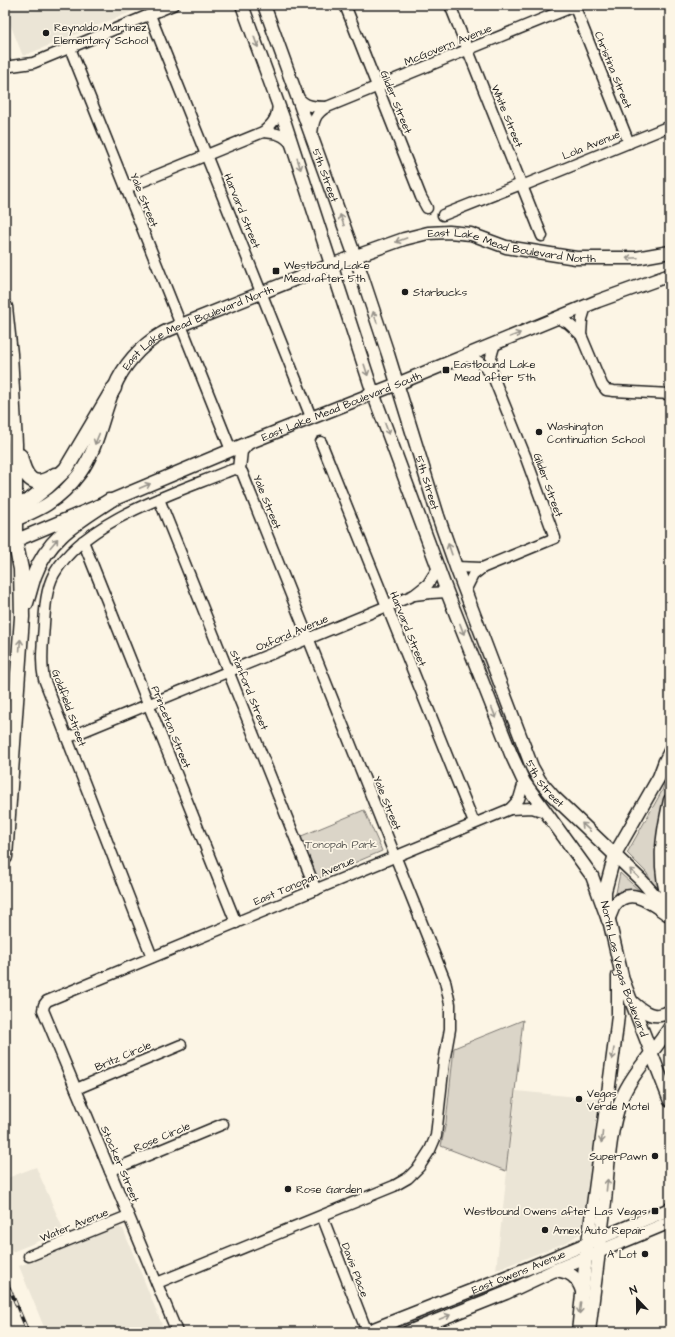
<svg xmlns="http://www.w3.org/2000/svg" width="675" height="1337" viewBox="0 0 675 1337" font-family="'Architects Daughter',sans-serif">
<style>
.built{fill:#ebe5d6}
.green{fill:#dbd5c8;stroke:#7c7872}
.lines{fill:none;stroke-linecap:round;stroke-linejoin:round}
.minor-casing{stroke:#1c1c1c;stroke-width:13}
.major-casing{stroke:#1c1c1c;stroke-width:15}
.highway-casing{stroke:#1c1c1c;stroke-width:17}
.minor{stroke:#fcf5e5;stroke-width:10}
.major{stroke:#fcf5e5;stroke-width:12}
.highway{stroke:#fcf5e5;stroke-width:14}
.rail-casing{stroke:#1c1c1c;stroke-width:3.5}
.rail{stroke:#fcf5e5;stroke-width:2;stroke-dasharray:6;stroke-linecap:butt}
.oneway{stroke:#97938b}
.poi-dot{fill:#1c1c1c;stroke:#fcf5e5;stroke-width:1.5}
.labels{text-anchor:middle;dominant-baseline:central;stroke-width:3.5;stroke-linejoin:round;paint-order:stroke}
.poi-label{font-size:11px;fill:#1c1c1c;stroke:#fcf5e5;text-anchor:start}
.street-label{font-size:11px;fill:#1c1c1c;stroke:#fcf5e5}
.park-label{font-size:11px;fill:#555450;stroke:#fcf5e5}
</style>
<rect width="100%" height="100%" fill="#fcf5e5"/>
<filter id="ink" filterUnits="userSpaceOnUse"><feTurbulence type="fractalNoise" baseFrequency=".025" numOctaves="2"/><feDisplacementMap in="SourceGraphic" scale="8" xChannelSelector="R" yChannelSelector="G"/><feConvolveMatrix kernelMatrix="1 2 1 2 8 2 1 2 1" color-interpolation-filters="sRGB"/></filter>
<g filter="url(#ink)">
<!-- built -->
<g class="built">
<path d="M5,5H148L23,56L5,11Z"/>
<path d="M516,1091L598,1099L595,1131L582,1228L579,1234L567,1242L496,1270Z"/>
<path d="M36,1167L64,1231L12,1252L5,1235V1179Z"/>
<path d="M119,1227L123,1229L165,1332H46L19,1266Z"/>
</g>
<!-- green -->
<g class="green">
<path d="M670,765L661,827L660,887L658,889L655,887L646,872L627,853L662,791Z"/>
<path d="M364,810L382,851L317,879L299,837Z"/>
<path d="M620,873L641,892H631L615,898Z"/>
<path d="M523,1020L506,1171L441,1146L446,1122L454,1048Z"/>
</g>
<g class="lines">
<!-- minor casing -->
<g class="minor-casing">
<g id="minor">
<path d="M345,5L421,197L427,208"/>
<path d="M450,5L542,236"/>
<path d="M574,5L629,143"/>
<path d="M150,15L311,417"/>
<path d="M70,48L231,450"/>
<path d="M11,66L33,63L173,5"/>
<path d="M297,96C305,107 314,107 327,107"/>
<path d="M263,132C276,133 284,134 292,145"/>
<path d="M312,135C313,122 315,113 327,107L577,5"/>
<path d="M522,186L670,126"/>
<path d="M126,188L263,132C274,123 277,118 278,104"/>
<path d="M443,215L521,184"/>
<path d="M586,306L582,319L581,335L602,385L606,390L614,391L670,394"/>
<path d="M557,318L568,323L581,335"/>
<path d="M466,355L479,362L492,374"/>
<path d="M321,442L474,823"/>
<path d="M159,499L316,890"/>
<path d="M83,541L236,923"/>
<path d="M456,567L482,568"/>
<path d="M465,591L473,575L482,568L555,538L526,458L492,374L491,357L495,343"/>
<path d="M414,595L428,584L438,568"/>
<path d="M67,738L414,595L431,593L447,592"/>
<path d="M510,809L519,799L524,782"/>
<path d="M152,957L44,679C40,661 43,643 44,624C45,608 46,589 54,574C84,521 172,494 226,472C232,470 236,467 242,472L445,981L450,1004V1029L444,1062L436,1136L430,1150L419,1167L408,1178L394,1186L157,1283"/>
<path d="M76,1089L181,1045"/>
<path d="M110,1171L223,1124"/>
<path d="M322,1216L367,1332"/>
<path d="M29,1256L128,1216"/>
<path d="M177,1332L43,1010L44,1005L47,1001L510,809L532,808L545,812"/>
</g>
</g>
<!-- major casing -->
<g class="major-casing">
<g id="major">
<path d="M242,5L285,123L373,393L447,592L511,754L524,782L592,876L608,920"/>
<path id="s1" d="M264,5L361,273L388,354L438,516L456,567L532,767L540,781L553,796L642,881L670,913"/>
<path d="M239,469L241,451L248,443"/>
<path id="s2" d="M5,524C37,511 58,503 80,473C98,448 102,417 114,388C123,366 140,346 161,334C167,330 174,328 181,325L331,265L404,239L428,233L449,232L471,234L506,247L576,258H636L670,252"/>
<path id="s3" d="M5,545L248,443L397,384L598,301L670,275"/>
<path id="s4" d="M670,751L665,761L659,777L615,854L605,891V903L623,980L670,1101"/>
<path d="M670,800C661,839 657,867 670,907"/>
<path d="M608,920C610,916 612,910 614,906C629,884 652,904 667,914"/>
<path d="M631,1001C643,1012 655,1021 670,1011"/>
<path d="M555,1270C570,1272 577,1276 582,1291"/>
<path id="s5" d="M366,1332L526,1269L670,1209"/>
<path d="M408,1332L506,1293L555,1270L670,1222"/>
<path d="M578,1332L586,1257L616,1033L618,1015V976"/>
<path d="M589,1332C594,1289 600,1246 605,1202C608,1169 609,1132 621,1100C631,1074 655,1051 670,1027"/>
</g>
</g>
<!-- highway casing -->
<g class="highway-casing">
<g id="highway">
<path d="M5,307L10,354L15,444V541L21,569L22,617L5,857"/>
<path d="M20,456C25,478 33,490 55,475"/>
<path d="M5,511L29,501L48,486L66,469L114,388"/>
<path d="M26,603C29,594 31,585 34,576C48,538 77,522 109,501"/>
</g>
</g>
<!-- minor -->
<use href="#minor" class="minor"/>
<!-- major -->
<use href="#major" class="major"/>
<!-- highway -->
<use href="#highway" class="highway"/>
<!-- rail casing -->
<g class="rail-casing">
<path id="rail" d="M5,1278L28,1332"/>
</g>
<!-- rail -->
<use href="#rail" class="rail"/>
</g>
<!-- one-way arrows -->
<defs><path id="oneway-shaft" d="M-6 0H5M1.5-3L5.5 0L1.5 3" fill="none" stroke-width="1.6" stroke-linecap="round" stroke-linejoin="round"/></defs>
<g class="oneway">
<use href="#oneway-shaft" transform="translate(256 42) rotate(70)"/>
<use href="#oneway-shaft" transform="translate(299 164) rotate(72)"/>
<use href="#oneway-shaft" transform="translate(342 220) rotate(-110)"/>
<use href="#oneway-shaft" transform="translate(401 240) rotate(160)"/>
<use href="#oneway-shaft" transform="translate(632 258) rotate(177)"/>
<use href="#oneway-shaft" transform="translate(375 317) rotate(-109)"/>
<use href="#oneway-shaft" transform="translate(515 335) rotate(-22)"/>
<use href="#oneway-shaft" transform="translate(366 370) rotate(72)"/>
<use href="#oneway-shaft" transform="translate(387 429) rotate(70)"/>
<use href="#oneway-shaft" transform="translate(97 439) rotate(112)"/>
<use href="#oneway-shaft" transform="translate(145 486) rotate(-23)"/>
<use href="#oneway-shaft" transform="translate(54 543) rotate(-50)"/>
<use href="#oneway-shaft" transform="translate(450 549) rotate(-109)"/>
<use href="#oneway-shaft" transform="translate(462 629) rotate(69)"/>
<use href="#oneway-shaft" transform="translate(20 645) rotate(-86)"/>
<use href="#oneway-shaft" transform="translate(494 713) rotate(68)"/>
<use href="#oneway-shaft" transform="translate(586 827) rotate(-137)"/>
<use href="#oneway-shaft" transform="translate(634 873) rotate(-136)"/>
<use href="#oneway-shaft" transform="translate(613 1054) rotate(99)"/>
<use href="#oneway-shaft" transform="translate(602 1137) rotate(96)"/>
<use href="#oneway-shaft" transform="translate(607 1185) rotate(-84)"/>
<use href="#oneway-shaft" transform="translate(580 1308) rotate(96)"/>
<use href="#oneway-shaft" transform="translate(445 1317) rotate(-22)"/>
</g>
</g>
<!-- markers -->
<g class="poi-dot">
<circle cx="46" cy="33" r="4"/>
<rect x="272" y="267" width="8" height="8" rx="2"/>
<circle cx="405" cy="292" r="4"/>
<rect x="442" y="366" width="8" height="8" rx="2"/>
<circle cx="539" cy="432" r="4"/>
<circle cx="579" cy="1099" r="4"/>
<circle cx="655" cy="1156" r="4"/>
<circle cx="288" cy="1189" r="4"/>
<rect x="651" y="1207" width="8" height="8" rx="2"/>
<circle cx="545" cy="1230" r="4"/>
<circle cx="645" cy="1254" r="4"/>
</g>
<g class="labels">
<!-- poi labels -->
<g class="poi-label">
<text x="54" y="27">Reynaldo Martinez<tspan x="54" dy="13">Elementary School</tspan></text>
<text x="284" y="265">Westbound Lake<tspan x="284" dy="13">Mead after 5th</tspan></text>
<text x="413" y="292">Starbucks</text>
<text x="454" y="364">Eastbound Lake<tspan x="454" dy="13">Mead after 5th</tspan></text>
<text x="547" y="426">Washington<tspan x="547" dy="13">Continuation School</tspan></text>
<text x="587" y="1093">Vegas<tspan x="587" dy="13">Verde Motel</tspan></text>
<text x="647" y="1156" text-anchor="end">SuperPawn</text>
<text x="296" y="1189">Rose Garden</text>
<text x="647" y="1211" text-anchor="end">Westbound Owens after Las Vegas</text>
<text x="553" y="1230">Amex Auto Repair</text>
<text x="637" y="1254" text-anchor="end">A Lot</text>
</g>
<!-- street labels -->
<g class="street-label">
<text transform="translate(448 45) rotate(-22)">McGovern Avenue</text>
<text transform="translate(613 70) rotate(68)">Christina Street</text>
<text transform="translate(396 102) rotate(68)">Glider Street</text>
<text transform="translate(507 116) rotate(68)">White Street</text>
<text transform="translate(591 145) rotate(-22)">Lola Avenue</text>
<text stroke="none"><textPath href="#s1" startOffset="181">5th Street</textPath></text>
<text transform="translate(144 200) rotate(68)">Yale Street</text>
<text transform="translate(242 211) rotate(68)">Harvard Street</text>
<text stroke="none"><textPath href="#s2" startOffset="628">East Lake Mead Boulevard North</textPath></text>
<text stroke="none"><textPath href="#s2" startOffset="292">East Lake Mead Boulevard North</textPath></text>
<text stroke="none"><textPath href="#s3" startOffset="364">East Lake Mead Boulevard South</textPath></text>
<text stroke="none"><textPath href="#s1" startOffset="505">5th Street</textPath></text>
<text transform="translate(548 485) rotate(70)">Glider Street</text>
<text transform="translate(267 502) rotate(68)">Yale Street</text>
<text transform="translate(408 629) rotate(68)">Harvard Street</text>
<text transform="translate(292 633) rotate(-23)">Oxford Avenue</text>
<text transform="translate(249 690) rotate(68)">Stanford Street</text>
<text transform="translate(69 708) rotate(70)">Goldfield Street</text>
<text transform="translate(171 727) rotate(68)">Princeton Street</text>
<text stroke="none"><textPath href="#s1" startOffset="829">5th Street</textPath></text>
<text transform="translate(387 803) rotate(68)">Yale Street</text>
<text transform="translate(304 881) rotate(-23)">East Tonopah Avenue</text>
<text stroke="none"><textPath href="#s4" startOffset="236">North Las Vegas Boulevard</textPath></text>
<text transform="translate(123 1056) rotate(-23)">Britz Circle</text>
<text transform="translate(162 1137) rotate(-23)">Rose Circle</text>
<text transform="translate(120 1164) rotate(67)">Stocker Street</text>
<text transform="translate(74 1225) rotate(-22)">Water Avenue</text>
<text transform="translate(355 1270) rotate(69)">Davis Place</text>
<text stroke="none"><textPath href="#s5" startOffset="164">East Owens Avenue</textPath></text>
</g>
<!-- park labels -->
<g class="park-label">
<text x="341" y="844">Tonopah Park</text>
</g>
</g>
<!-- margin -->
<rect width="675" height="1337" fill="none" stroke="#fcf5e5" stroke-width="20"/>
<rect x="10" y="10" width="655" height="1317" fill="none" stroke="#1c1c1c" stroke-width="1.5" filter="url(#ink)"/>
<!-- north arrow -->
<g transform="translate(637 1299) rotate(338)" stroke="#fcf5e5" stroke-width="3" paint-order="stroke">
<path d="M0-3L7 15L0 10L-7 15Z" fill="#1c1c1c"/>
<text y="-6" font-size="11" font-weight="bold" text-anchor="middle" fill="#1c1c1c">N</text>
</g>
</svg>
